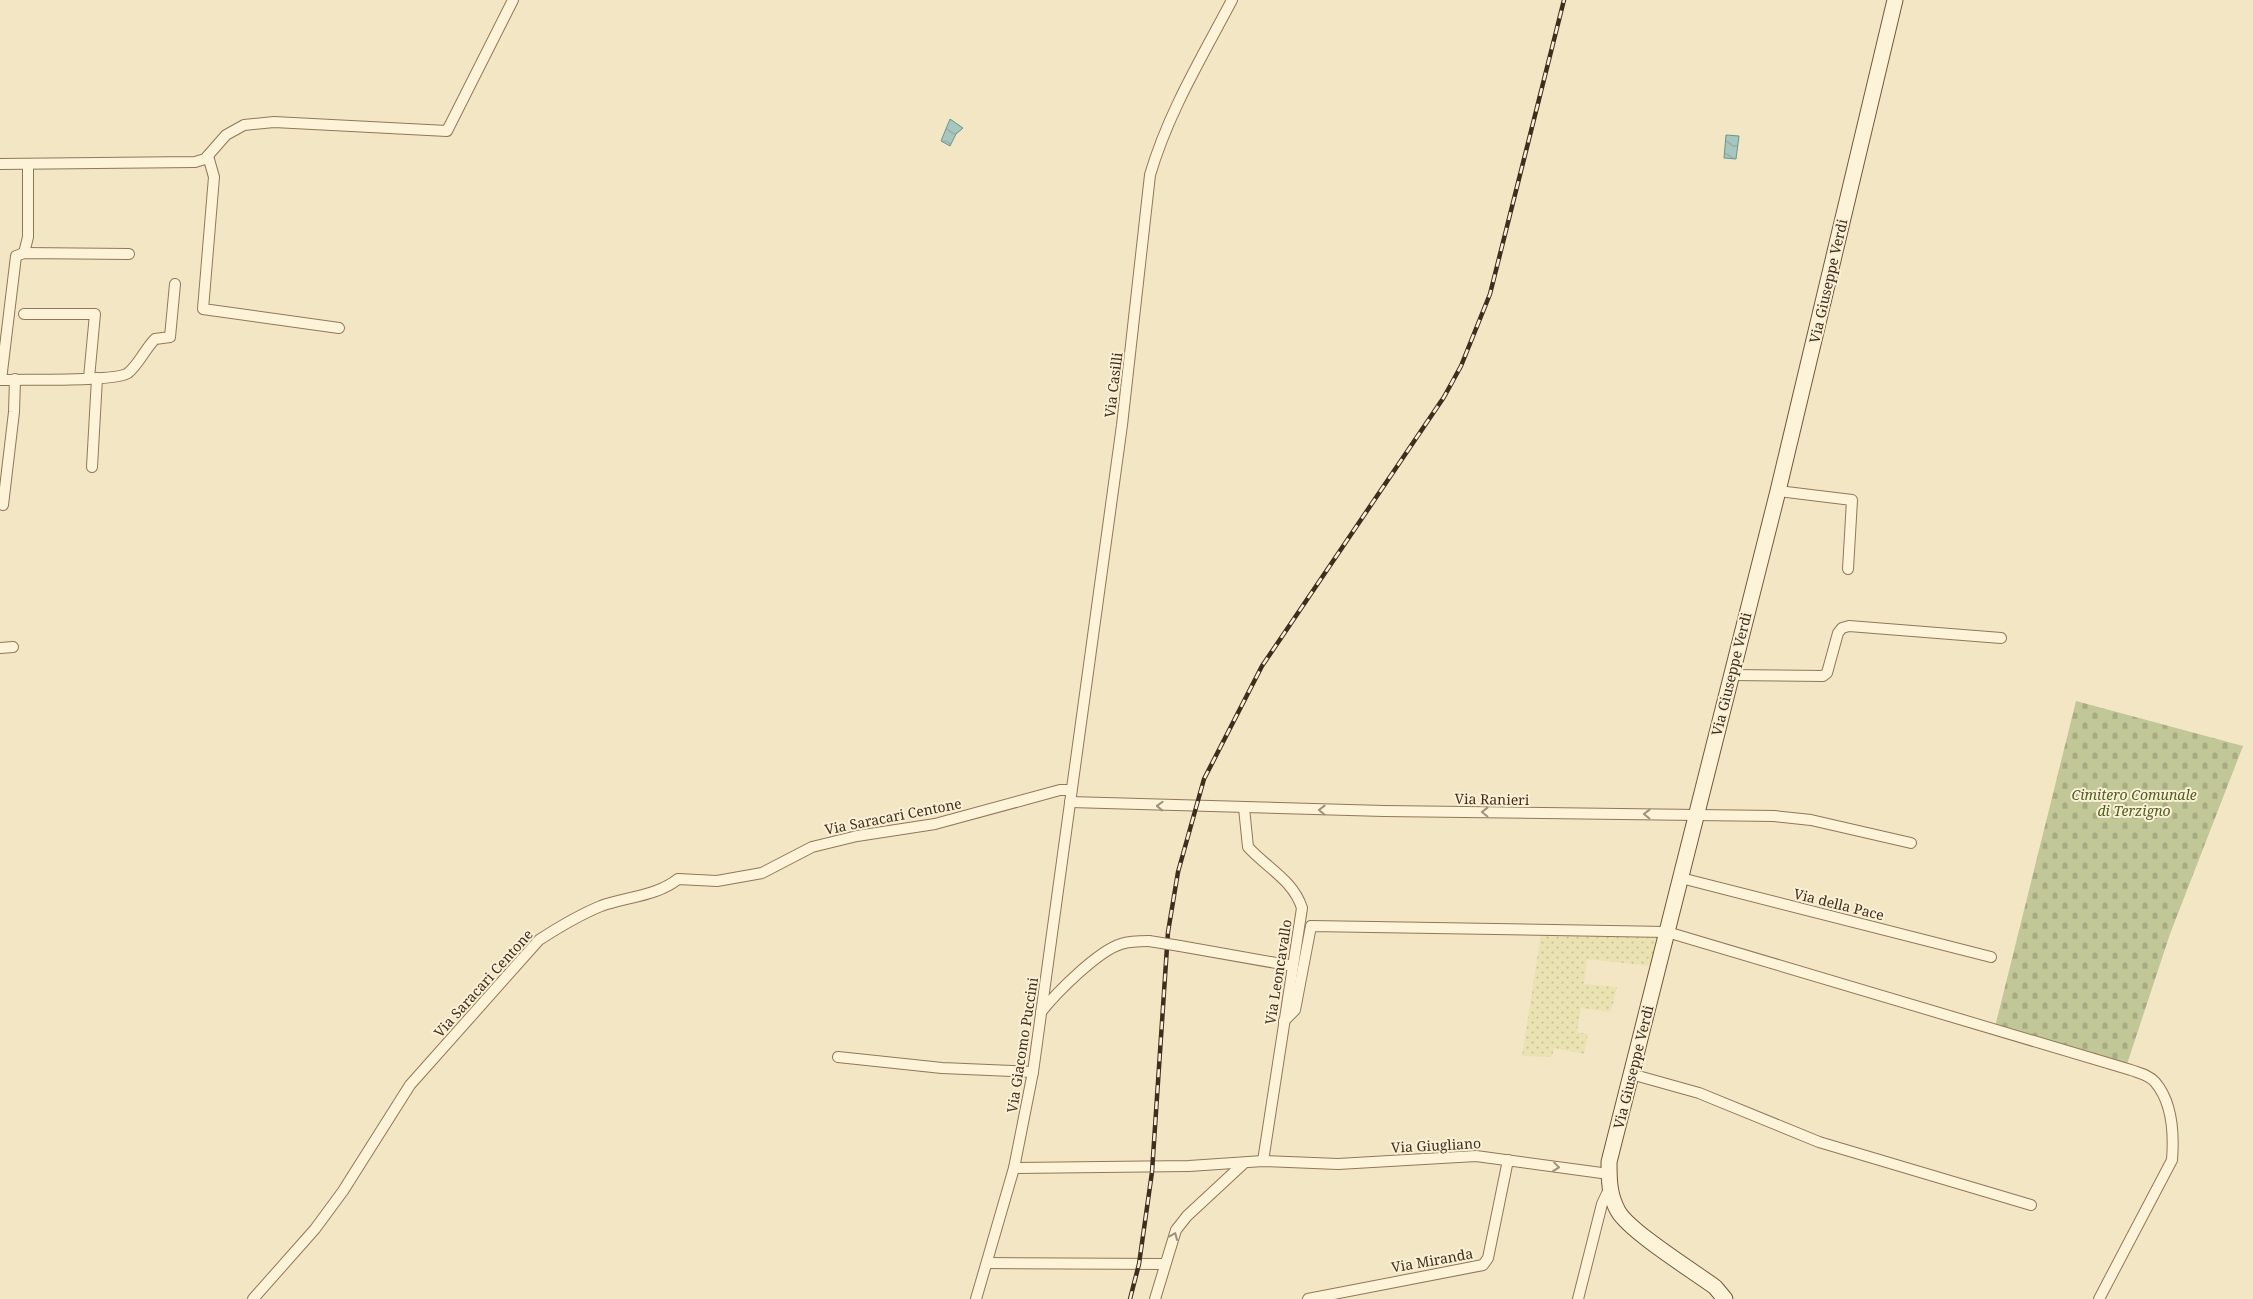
<svg xmlns="http://www.w3.org/2000/svg" width="2253" height="1299" viewBox="0 0 2253 1299" font-family="'Noto Serif',serif">
<style>
.farmland{fill:url(#farmland-dots)}
.cemetery{fill:url(#cemetery-stones)}
.water{fill:url(#water-waves);stroke:#6c968c}
.lines{fill:none;stroke-linecap:round;stroke-linejoin:round}
.street-casing{stroke:#917758;stroke-width:12}
.secondary-casing{stroke:#73583b;stroke-width:17}
.street{stroke:#fcf3d9;stroke-width:10}
.secondary{stroke:#fcf3d9;stroke-width:15}
.rail-casing{stroke:#3f2e1e;stroke-width:4.5}
.rail{stroke:#faf0d5;stroke-width:2.5;stroke-dasharray:8;stroke-linecap:butt}
.street-bridge-casing{stroke:#917758;stroke-width:12;stroke-linecap:butt}
.street-bridge{stroke:#fcf3d9;stroke-width:10}
.oneway{stroke:#9e907c}
.labels{text-anchor:middle;dominant-baseline:central;stroke-width:4;stroke-linejoin:round;paint-order:stroke}
.street-label{font-size:14px;fill:#3f2e1e;stroke:#faf0d5}
.park-label{font-size:14px;font-style:italic;fill:#4e5e22;stroke:#faf0d5}
</style>
<defs>
<pattern id="farmland-dots" width="8" height="8" patternUnits="userSpaceOnUse" patternTransform="scale(1.25)"><rect width="8" height="8" fill="#eae2b1"/><path d="M2 2h.1M6 6h.1" fill="none" stroke="#cac298" stroke-width="1.8" stroke-linecap="round"/></pattern>
<pattern id="cemetery-stones" width="16" height="16" patternUnits="userSpaceOnUse" patternTransform="scale(1.25)"><rect width="16" height="16" fill="#c1c796"/><path d="M2 7V4a2 2 0 0 1 4 0v3zM10 15v-3a2 2 0 0 1 4 0v3z" fill="#a7ab81"/></pattern>
<pattern id="water-waves" width="16" height="10" patternUnits="userSpaceOnUse" patternTransform="scale(1.25)"><rect width="16" height="10" fill="#a7c6bd"/><path d="M0 5q4-4 8 0t8 0" fill="none" stroke="#91aaa2"/></pattern>
</defs>
<rect width="100%" height="100%" fill="#f3e6c5"/>
<!-- farmland -->
<path class="farmland" d="M1541,933L1658,935L1650,966L1587,959L1584,984L1617,987L1611,1012L1581,1008L1577,1032L1588,1034L1584,1054L1554,1048L1552,1057L1522,1056Z"/>
<!-- cemetery -->
<path class="cemetery" d="M2076,701L2243,746L2170,934L2127,1064L1995,1027Z"/>
<!-- water -->
<g class="water">
<path d="M950,119L963,128L956,134L950,146L941,141Z"/>
<path d="M1726,135L1739,136L1736,159L1724,158Z"/>
</g>
<g class="lines">
<!-- street casing -->
<g class="street-casing">
<g id="street">
<path d="M208,156L214,177L203,309L339,328"/>
<path d="M0,164L195,162L205,159L226,135L244,125L274,122L447,131L513,0"/>
<path d="M24,253L28,237V164"/>
<path d="M24,314H95L89,378"/>
<path d="M0,380C22,379 116,382 128,373C139,364 145,349 155,339L170,337L175,284"/>
<path d="M1,380L16,256L24,253L129,254"/>
<path d="M92,467L97,378"/>
<path d="M1778,491L1852,500L1848,569"/>
<path d="M3,505L14,412L15,379"/>
<path d="M0,648L13,647"/>
<path d="M1730,675L1823,676L1827,673L1838,633L1842,628L1849,626L2001,638"/>
<path d="M1070,802L1384,811L1774,816L1811,820L1911,843"/>
<path d="M1244,808L1248,847C1267,868 1293,880 1302,908L1263,1161"/>
<path d="M1681,878L1991,957"/>
<path d="M1180,946L1293,966"/>
<path d="M1041,1012C1057,992 1098,951 1121,944C1130,941 1139,941 1149,941"/>
<path d="M1284,1021L1295,1010L1311,926L1667,932L2131,1070C2139,1073 2149,1075 2155,1082C2173,1103 2174,1135 2172,1160L2099,1299"/>
<path d="M838,1057L942,1068L1033,1072"/>
<path d="M1631,1074L1699,1093L1819,1142L2031,1205"/>
<path d="M1014,1168L1189,1166L1263,1161L1338,1164L1476,1156L1609,1174"/>
<path d="M987,1263L1165,1264"/>
<path d="M253,1299L315,1229L343,1191L410,1085L539,940C559,927 579,915 601,906C626,897 657,896 678,879L717,881L762,873L812,847L857,836L935,824L1060,790H1071"/>
<path d="M976,1299L1014,1168L1033,1072L1122,425L1150,175C1168,113 1202,57 1232,0"/>
<path d="M1155,1299L1176,1230L1187,1216L1243,1164"/>
<path d="M1308,1299L1483,1265L1488,1258L1508,1160"/>
<path d="M1578,1299L1602,1204L1610,1187"/>
</g>
</g>
<!-- secondary casing -->
<g class="secondary-casing">
<path id="secondary" d="M1725,1299L1715,1287C1693,1271 1629,1231 1618,1211C1609,1195 1609,1179 1609,1162L1778,491L1895,0"/>
</g>
<!-- street -->
<use href="#street" class="street"/>
<!-- secondary -->
<use href="#secondary" class="secondary"/>
<!-- rail casing -->
<g class="rail-casing">
<path id="rail" d="M1130,1299L1139,1264L1152,1172L1168,932L1178,872L1204,779L1262,666L1444,397L1461,366L1490,294L1564,0"/>
</g>
<!-- rail -->
<use href="#rail" class="rail"/>
<!-- street-bridge casing -->
<g class="street-bridge-casing">
<path id="street-bridge" d="M1149,941L1180,946"/>
</g>
<!-- street-bridge -->
<use href="#street-bridge" class="street-bridge"/>
</g>
<!-- one-way arrows -->
<defs><path id="oneway-chevron" d="M-2-3.5L2.5 0L-2 3.5" fill="none" stroke-width="1.6" stroke-linecap="round" stroke-linejoin="round" transform="scale(1.25)"/></defs>
<g class="oneway">
<use href="#oneway-chevron" transform="translate(1160 806) rotate(-178)"/>
<use href="#oneway-chevron" transform="translate(1322 810) rotate(-179)"/>
<use href="#oneway-chevron" transform="translate(1485 812) rotate(-179)"/>
<use href="#oneway-chevron" transform="translate(1647 814) rotate(-179)"/>
<use href="#oneway-chevron" transform="translate(1556 1167) rotate(7)"/>
<use href="#oneway-chevron" transform="translate(1174 1236) rotate(-67)"/>
</g>
<g class="labels">
<!-- street labels -->
<g class="street-label">
<text transform="translate(1828 281) rotate(-77)">Via Giuseppe Verdi</text>
<text transform="translate(1113 385) rotate(-83)">Via Casilli</text>
<text transform="translate(1731 674) rotate(-76)">Via Giuseppe Verdi</text>
<text transform="translate(1492 799) rotate(1)">Via Ranieri</text>
<text transform="translate(893 816) rotate(-11)">Via Saracari Centone</text>
<text transform="translate(1839 904) rotate(14)">Via della Pace</text>
<text transform="translate(1278 972) rotate(-81)">Via Leoncavallo</text>
<text transform="translate(483 983) rotate(-48)">Via Saracari Centone</text>
<text transform="translate(1022 1045) rotate(-81)">Via Giacomo Puccini</text>
<text transform="translate(1633 1067) rotate(-76)">Via Giuseppe Verdi</text>
<text transform="translate(1436 1145) rotate(-3)">Via Giugliano</text>
<text transform="translate(1432 1260) rotate(-10)">Via Miranda</text>
</g>
<!-- park labels -->
<g class="park-label">
<text x="2134" y="794">Cimitero Comunale<tspan x="2134" dy="16">di Terzigno</tspan></text>
</g>
</g>
</svg>
